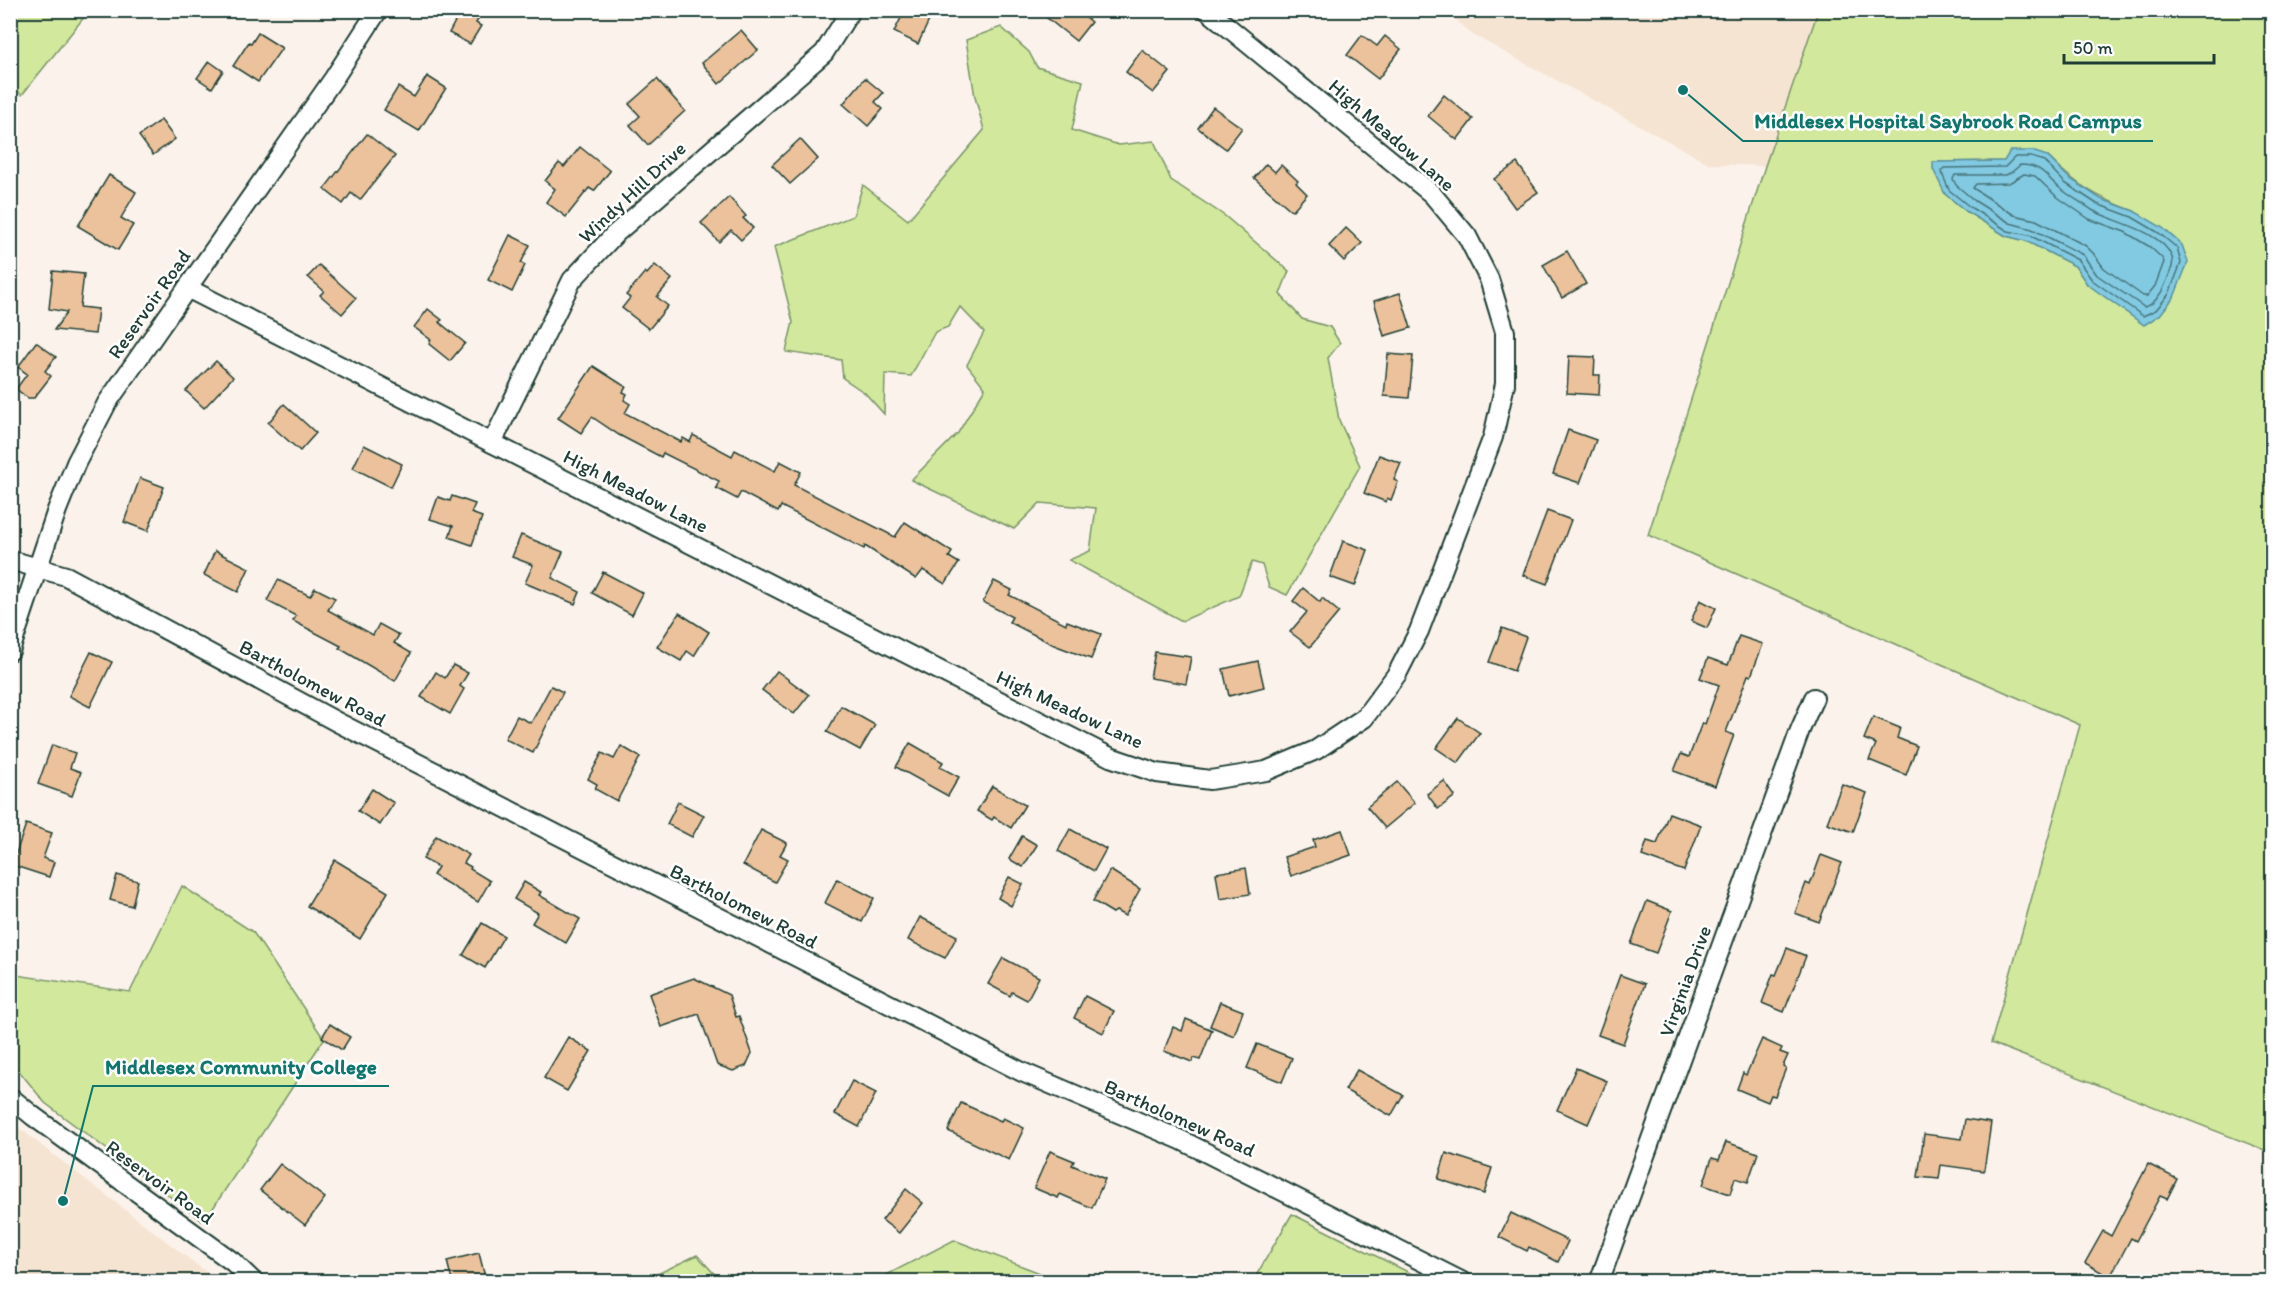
<svg xmlns="http://www.w3.org/2000/svg" width="2283" height="1292" viewBox="0 0 2283 1292" font-family="Itim,sans-serif">
<style>
.built{fill:#f6e4d3}
.green{fill:#d1e89d;stroke:#789268;stroke-width:1.5;fill-rule:evenodd}
.water{fill:#82c9e2;stroke:#5a919c;stroke-width:1.5}
.lines{fill:none;stroke-linecap:round;stroke-linejoin:round}
.shore{stroke:#47757a;stroke-width:1.5}
.building{fill:#ebc29b;stroke:#1f3d34;stroke-width:1.5}
.street-casing{stroke:#1f3d34;stroke-width:22}
.street{stroke:#fff;stroke-width:18}
.labels{text-anchor:middle;dominant-baseline:central;stroke-width:5;stroke-linejoin:round;paint-order:stroke}
.street-label{font-size:20px;fill:#1f3d34;stroke:#fff}
.leader{fill:none;stroke:#0f766e;stroke-width:2}
.callout-dot{fill:#0f766e;stroke:#fff;stroke-width:2}
.callout-label{font-size:21px;text-anchor:middle;font-weight:bold;fill:#0f766e;stroke:#fff;stroke-width:5;stroke-linejoin:round;paint-order:stroke}
</style>
<rect width="100%" height="100%" fill="#fbf3eb"/>
<filter id="ink" filterUnits="userSpaceOnUse"><feTurbulence type="fractalNoise" baseFrequency=".0167" numOctaves="2"/><feDisplacementMap in="SourceGraphic" scale="12" xChannelSelector="R" yChannelSelector="G"/><feConvolveMatrix kernelMatrix="1 2 1 2 8 2 1 2 1" color-interpolation-filters="sRGB"/></filter>
<g filter="url(#ink)">
<!-- built -->
<g class="built">
<path d="M1447,11H1818L1765,166L1710,164L1471,34Z"/>
<path d="M10,1121L218,1281H219H11Z"/>
</g>
<!-- green -->
<g class="green">
<path d="M10,11H89L22,95L11,86Z"/>
<path d="M1818,11H2272V1153L1991,1043L2080,725L1648,535L1765,166ZM2047,156C2076,185 2096,197 2134,211L2087,284L2075,266L2026,241L2006,236L1967,212L1945,194L1934,162L2004,161Z"/>
<path d="M1001,27L1029,52L1037,67L1083,81L1072,130L1119,145L1154,141L1171,180L1225,216L1289,271L1280,294L1302,319L1330,327L1340,343L1328,358L1339,420L1360,466L1287,595L1269,587L1262,565L1252,562L1239,596L1182,621L1069,560L1090,551L1096,508L1040,503L1014,529L911,480L958,433L985,388L967,365L984,332L960,307L948,327L935,332L911,376L885,374L884,414L865,393L843,378L841,360L786,352L793,322L774,247L853,216L863,185L908,220L984,130L975,97L966,40Z"/>
<path d="M182,886L253,932L324,1039L204,1222L45,1103L11,1061L10,974L130,992Z"/>
<path d="M1292,1214L1426,1281H1253Z"/>
<path d="M954,1240L1061,1281H875Z"/>
<path d="M697,1255L721,1281H642H643Z"/>
</g>
<!-- water -->
<path class="water" d="M2010,151H2032L2047,156L2069,178L2101,199L2134,211L2163,228L2182,245L2188,262L2174,297L2160,315L2144,325L2087,284L2075,266L2026,241L2006,236L1967,212L1945,194L1933,169V162L2004,161Z"/>
<g class="lines">
<!-- shore -->
<g class="shore">
<path d="M2015,157H2031L2044,161L2065,183L2097,204L2132,217L2159,233L2177,248L2181,263L2169,294L2156,310L2143,316L2092,280L2078,260L2029,235L2008,231L1970,207L1949,190L1941,171L1944,168L2005,167Z"/>
<path d="M2020,165C2044,165 2045,177 2061,189C2071,197 2082,203 2092,210C2113,222 2159,230 2171,255C2176,264 2168,276 2165,285C2161,294 2153,306 2144,307L2097,275L2083,255L2032,229L2010,223L1975,201L1956,185L1953,179L1955,175H2006L2012,172Z"/>
<path d="M2024,174L2035,176L2056,196L2089,219L2125,232L2150,247L2162,258L2164,262L2155,286L2147,296H2143L2104,268L2093,253L2086,246L2036,220L2014,215L1973,188L1976,184L2009,183Z"/>
</g>
</g>
<!-- building -->
<g class="building">
<path d="M461,10H483L476,23L481,26L470,44L449,33Z"/>
<path d="M905,10H934L918,44L894,32Z"/>
<path d="M1037,10H1077L1091,22L1076,41Z"/>
<path d="M741,30L758,50L719,84L702,63Z"/>
<path d="M258,33L282,48L258,82L233,66L249,42L251,44Z"/>
<path d="M1362,35L1377,46L1385,36L1401,49L1378,79L1347,55Z"/>
<path d="M1142,50L1170,72L1153,93L1126,72Z"/>
<path d="M209,61L223,71L212,88L197,78Z"/>
<path d="M427,76L446,88L419,131L384,110L398,87L414,97Z"/>
<path d="M865,78L883,93L875,102L883,109L868,126L843,104Z"/>
<path d="M657,79L685,111L648,145L630,125L640,116L629,104Z"/>
<path d="M1444,95L1473,119L1457,140L1428,116Z"/>
<path d="M1213,107L1242,128L1226,149L1198,128Z"/>
<path d="M161,120L175,139L153,155L139,136Z"/>
<path d="M367,134L395,156L360,200L351,193L343,204L324,189Z"/>
<path d="M800,139L818,159L790,184L772,165Z"/>
<path d="M580,147L610,171L594,191L589,188L566,217L546,202L555,189L545,181L559,163L564,167Z"/>
<path d="M1517,163L1538,192L1515,208L1494,179Z"/>
<path d="M1266,164L1275,172L1281,165L1298,181L1296,183L1307,194L1292,211L1254,178Z"/>
<path d="M109,175L136,192L121,218L133,225L118,250L78,226Z"/>
<path d="M729,197L746,216L743,218L753,228L741,240L731,230L719,242L701,223Z"/>
<path d="M1346,228L1362,243L1344,261L1329,246Z"/>
<path d="M510,235L530,245L521,263L525,265L512,292L488,280Z"/>
<path d="M1567,251L1586,284L1562,298L1543,265Z"/>
<path d="M319,265L356,298L342,314L320,295L324,291L308,277Z"/>
<path d="M655,265L672,279L657,297L668,306L649,329L622,308L630,298L626,295L645,272L647,274Z"/>
<path d="M53,271L84,274L80,307L98,309L95,334L54,330L67,312L49,309Z"/>
<path d="M1400,293L1411,328L1384,336L1374,301Z"/>
<path d="M428,309L442,320L439,322L465,343L450,361L429,344L431,340L414,327Z"/>
<path d="M36,342L56,357L45,371L51,376L34,398H28L16,389L27,374L18,367Z"/>
<path d="M1388,354L1413,356L1409,398L1384,396Z"/>
<path d="M1569,356L1595,357L1594,375H1600L1599,395L1567,393Z"/>
<path d="M216,361L233,377L204,408L186,391Z"/>
<path d="M593,366L626,387L623,392L627,394L624,400L630,404L625,413L681,442L683,438L690,442L693,435L732,456L735,450L775,471L780,461L801,472L794,485L895,537L905,522L952,552L949,557L959,563L945,584L923,570L916,579L865,546L864,549L781,506L778,512L741,492L737,499L716,488L719,481L663,453L661,457L619,435L592,417L581,433L558,418Z"/>
<path d="M284,404L316,433L300,451L268,423Z"/>
<path d="M1568,430L1596,440L1580,483L1553,474Z"/>
<path d="M364,445L402,464L391,487L353,468Z"/>
<path d="M1379,455L1401,463L1394,480L1398,482L1391,500L1387,498L1386,502L1364,493Z"/>
<path d="M140,478L164,487L148,531L124,522Z"/>
<path d="M452,496L475,504L471,513L482,517L472,545L449,537L453,526L430,519L438,497L450,501Z"/>
<path d="M1547,511L1571,520L1547,584L1523,575Z"/>
<path d="M521,535L563,552L552,578L580,592L575,604L525,583L533,565L512,557Z"/>
<path d="M1343,541L1368,550L1355,586L1330,577Z"/>
<path d="M215,551L249,568L238,592L204,575Z"/>
<path d="M603,572L643,593L632,615L592,593Z"/>
<path d="M278,580L310,596L315,588L335,598L328,610L373,635L379,624L399,635L394,643L411,653L395,681L339,648L341,646L293,621L296,616L267,601Z"/>
<path d="M994,581L1012,590L1009,595L1066,624L1067,621L1101,634L1091,659L1054,645L1009,622L1012,617L983,602Z"/>
<path d="M1303,588L1320,602L1322,598L1339,612L1310,647L1290,632L1307,612L1293,601Z"/>
<path d="M1700,600L1716,608L1707,628L1691,621Z"/>
<path d="M679,613L709,632L694,656L687,651L681,661L657,647Z"/>
<path d="M1502,628L1526,637L1514,671L1489,662Z"/>
<path d="M1739,636L1763,644L1751,676L1748,675L1726,732L1734,735L1715,786L1674,771L1681,754L1689,757L1702,723L1705,724L1719,685L1700,678L1708,658L1728,665Z"/>
<path d="M91,652L112,662L90,707L69,696Z"/>
<path d="M1155,652L1191,657L1186,684L1150,678Z"/>
<path d="M1258,661L1264,687L1229,696L1223,669Z"/>
<path d="M453,665L468,673L460,686L464,689L450,714L421,697L436,672L445,678Z"/>
<path d="M777,671L809,695L794,714L762,690Z"/>
<path d="M551,686L563,692L533,753L505,739L517,716L531,723Z"/>
<path d="M841,706L875,725L860,750L827,732Z"/>
<path d="M1873,717L1900,728L1897,738L1917,746L1906,775L1869,760L1876,744L1864,739Z"/>
<path d="M1458,718L1480,733L1458,763L1436,748Z"/>
<path d="M910,743L943,762L940,767L959,777L948,796L896,767Z"/>
<path d="M52,745L75,753L70,768L81,772L72,796L38,784Z"/>
<path d="M621,746L640,757L617,801L595,789L597,784L588,779L602,753L614,759Z"/>
<path d="M1444,781L1455,796L1438,809L1427,794Z"/>
<path d="M1397,782L1415,803L1385,828L1367,807Z"/>
<path d="M1842,784L1867,793L1853,832L1827,823Z"/>
<path d="M992,786L1025,805L1011,828L994,817L992,820L977,811Z"/>
<path d="M372,789L394,803L380,825L358,811Z"/>
<path d="M678,802L704,815L692,837L667,824Z"/>
<path d="M1669,813L1701,825L1684,871L1642,856L1647,841L1657,844Z"/>
<path d="M26,824L52,833L43,858L54,862L49,877L12,865Z"/>
<path d="M1070,829L1106,849L1094,871L1058,851Z"/>
<path d="M761,830L787,843L780,855L788,859L775,882L743,865Z"/>
<path d="M1342,830L1351,855L1291,876L1284,857L1315,847L1313,840Z"/>
<path d="M436,836L469,855L464,863L471,867L470,869L490,881L478,902L433,875L438,867L423,859Z"/>
<path d="M1022,836L1037,845L1023,867L1009,859Z"/>
<path d="M1821,855L1842,863L1819,922L1795,913L1806,883L1810,885Z"/>
<path d="M335,860L388,892L360,939L307,906Z"/>
<path d="M1246,868L1250,894L1220,899L1216,873Z"/>
<path d="M1110,870L1140,889L1125,916L1116,911L1113,913L1093,901Z"/>
<path d="M117,875L138,881L132,906L110,900Z"/>
<path d="M1009,877L1023,884L1011,906L998,898Z"/>
<path d="M837,879L874,898L862,922L825,903Z"/>
<path d="M524,882L541,892L539,895L580,919L566,943L532,923L538,913L514,899Z"/>
<path d="M1647,901L1672,911L1656,953L1631,944Z"/>
<path d="M920,917L957,936L945,958L908,940Z"/>
<path d="M482,923L504,936L485,968L463,955Z"/>
<path d="M1787,948L1806,956L1784,1012L1762,1003L1773,974L1776,975Z"/>
<path d="M1003,958L1039,977L1027,1000L1012,992L1010,996L988,984Z"/>
<path d="M1620,975L1645,984L1623,1044L1598,1035Z"/>
<path d="M694,978L729,995L736,1017L739,1016L752,1053L746,1066L733,1071L717,1065L699,1014L661,1027L649,994Z"/>
<path d="M1085,996L1114,1011L1103,1033L1074,1018Z"/>
<path d="M1220,1002L1243,1011L1234,1036L1210,1026Z"/>
<path d="M1186,1019L1212,1030L1200,1060L1194,1058L1192,1062L1164,1051L1173,1027L1182,1031Z"/>
<path d="M330,1024L350,1037L342,1050L322,1037Z"/>
<path d="M568,1037L591,1051L567,1091L544,1078Z"/>
<path d="M1762,1039L1782,1048L1780,1052L1788,1055L1783,1066L1786,1068L1775,1096L1771,1095L1768,1102L1737,1089L1743,1073L1746,1075Z"/>
<path d="M1257,1044L1292,1058L1282,1082L1247,1068Z"/>
<path d="M1576,1068L1607,1081L1588,1124L1557,1110Z"/>
<path d="M1357,1070L1403,1095L1391,1116L1345,1090Z"/>
<path d="M852,1081L876,1093L859,1127L835,1114Z"/>
<path d="M961,1103L1001,1121L1003,1118L1024,1128L1009,1160L948,1131Z"/>
<path d="M1965,1119L1991,1123L1984,1171L1941,1165L1939,1179L1918,1177L1924,1134L1962,1139Z"/>
<path d="M1726,1142L1758,1153L1748,1182L1735,1178L1730,1194L1703,1185L1712,1158L1719,1160Z"/>
<path d="M1050,1151L1074,1161L1072,1165L1105,1179L1092,1208L1060,1194L1058,1198L1034,1188Z"/>
<path d="M1446,1153L1492,1168L1484,1194L1438,1179Z"/>
<path d="M280,1164L325,1198L305,1225L260,1190Z"/>
<path d="M2148,1164L2177,1179L2167,1199L2160,1196L2136,1241L2131,1238L2110,1277L2085,1263L2103,1231L2111,1236Z"/>
<path d="M906,1189L923,1203L899,1233L882,1220Z"/>
<path d="M1511,1213L1568,1241L1558,1262L1529,1247L1527,1251L1499,1237Z"/>
<path d="M479,1253L486,1281H452L447,1261Z"/>
</g>
<g class="lines">
<!-- street casing -->
<g class="street-casing">
<g id="street">
<path d="M187,288L1110,757L1157,773L1210,780L1266,771L1316,750L1364,718L1397,674L1419,631L1493,437L1505,384V332L1489,279L1467,236L1432,194L1207,10"/>
<path d="M492,443L572,280L615,234L824,53L851,10"/>
<path d="M10,560L66,576L337,722L1022,1072L1181,1140L1463,1282"/>
<path d="M10,651L57,510L76,463L107,403L334,78L378,10"/>
<path d="M10,1097L33,1116L233,1262L254,1282"/>
<path d="M1599,1282L1800,730L1814,698"/>
</g>
</g>
<!-- street -->
<use href="#street" class="street"/>
</g>
</g>
<g class="labels">
<!-- street labels -->
<g class="street-label">
<text transform="translate(1392 135) rotate(41)">High Meadow Lane</text>
<text transform="translate(632 192) rotate(-43)">Windy Hill Drive</text>
<text transform="translate(149 304) rotate(-55)">Reservoir Road</text>
<text transform="translate(636 491) rotate(27)">High Meadow Lane</text>
<text transform="translate(313 683) rotate(28)">Bartholomew Road</text>
<text transform="translate(1070 709) rotate(25)">High Meadow Lane</text>
<text transform="translate(744 906) rotate(27)">Bartholomew Road</text>
<text transform="translate(1685 981) rotate(-70)">Virginia Drive</text>
<text transform="translate(1180 1118) rotate(24)">Bartholomew Road</text>
<text transform="translate(160 1182) rotate(36)">Reservoir Road</text>
</g>
</g>
<!-- callouts -->
<path class="leader" d="M1683 90L1743 141H2153M63 1201L93 1086H389"/>
<g class="callout-dot">
<circle cx="1683" cy="90" r="6"/>
<circle cx="63" cy="1201" r="6"/>
</g>
<g class="callout-label">
<text x="1948" y="128">Middlesex Hospital Saybrook Road Campus</text>
<text x="241" y="1074">Middlesex Community College</text>
</g>
<!-- margin -->
<rect width="2283" height="1292" fill="none" stroke="#fff" stroke-width="36"/>
<rect x="18" y="18" width="2247" height="1256" fill="none" stroke="#1f3d34" stroke-width="2" filter="url(#ink)"/>
<!-- scale -->
<path d="M2064 54v9h150v-9" fill="none" stroke="#1f3d34" stroke-width="3"/>
<text x="2073" y="54" font-size="18" fill="#1f3d34" stroke="#ffffff" stroke-width="4.5" paint-order="stroke">50 m</text>
</svg>
